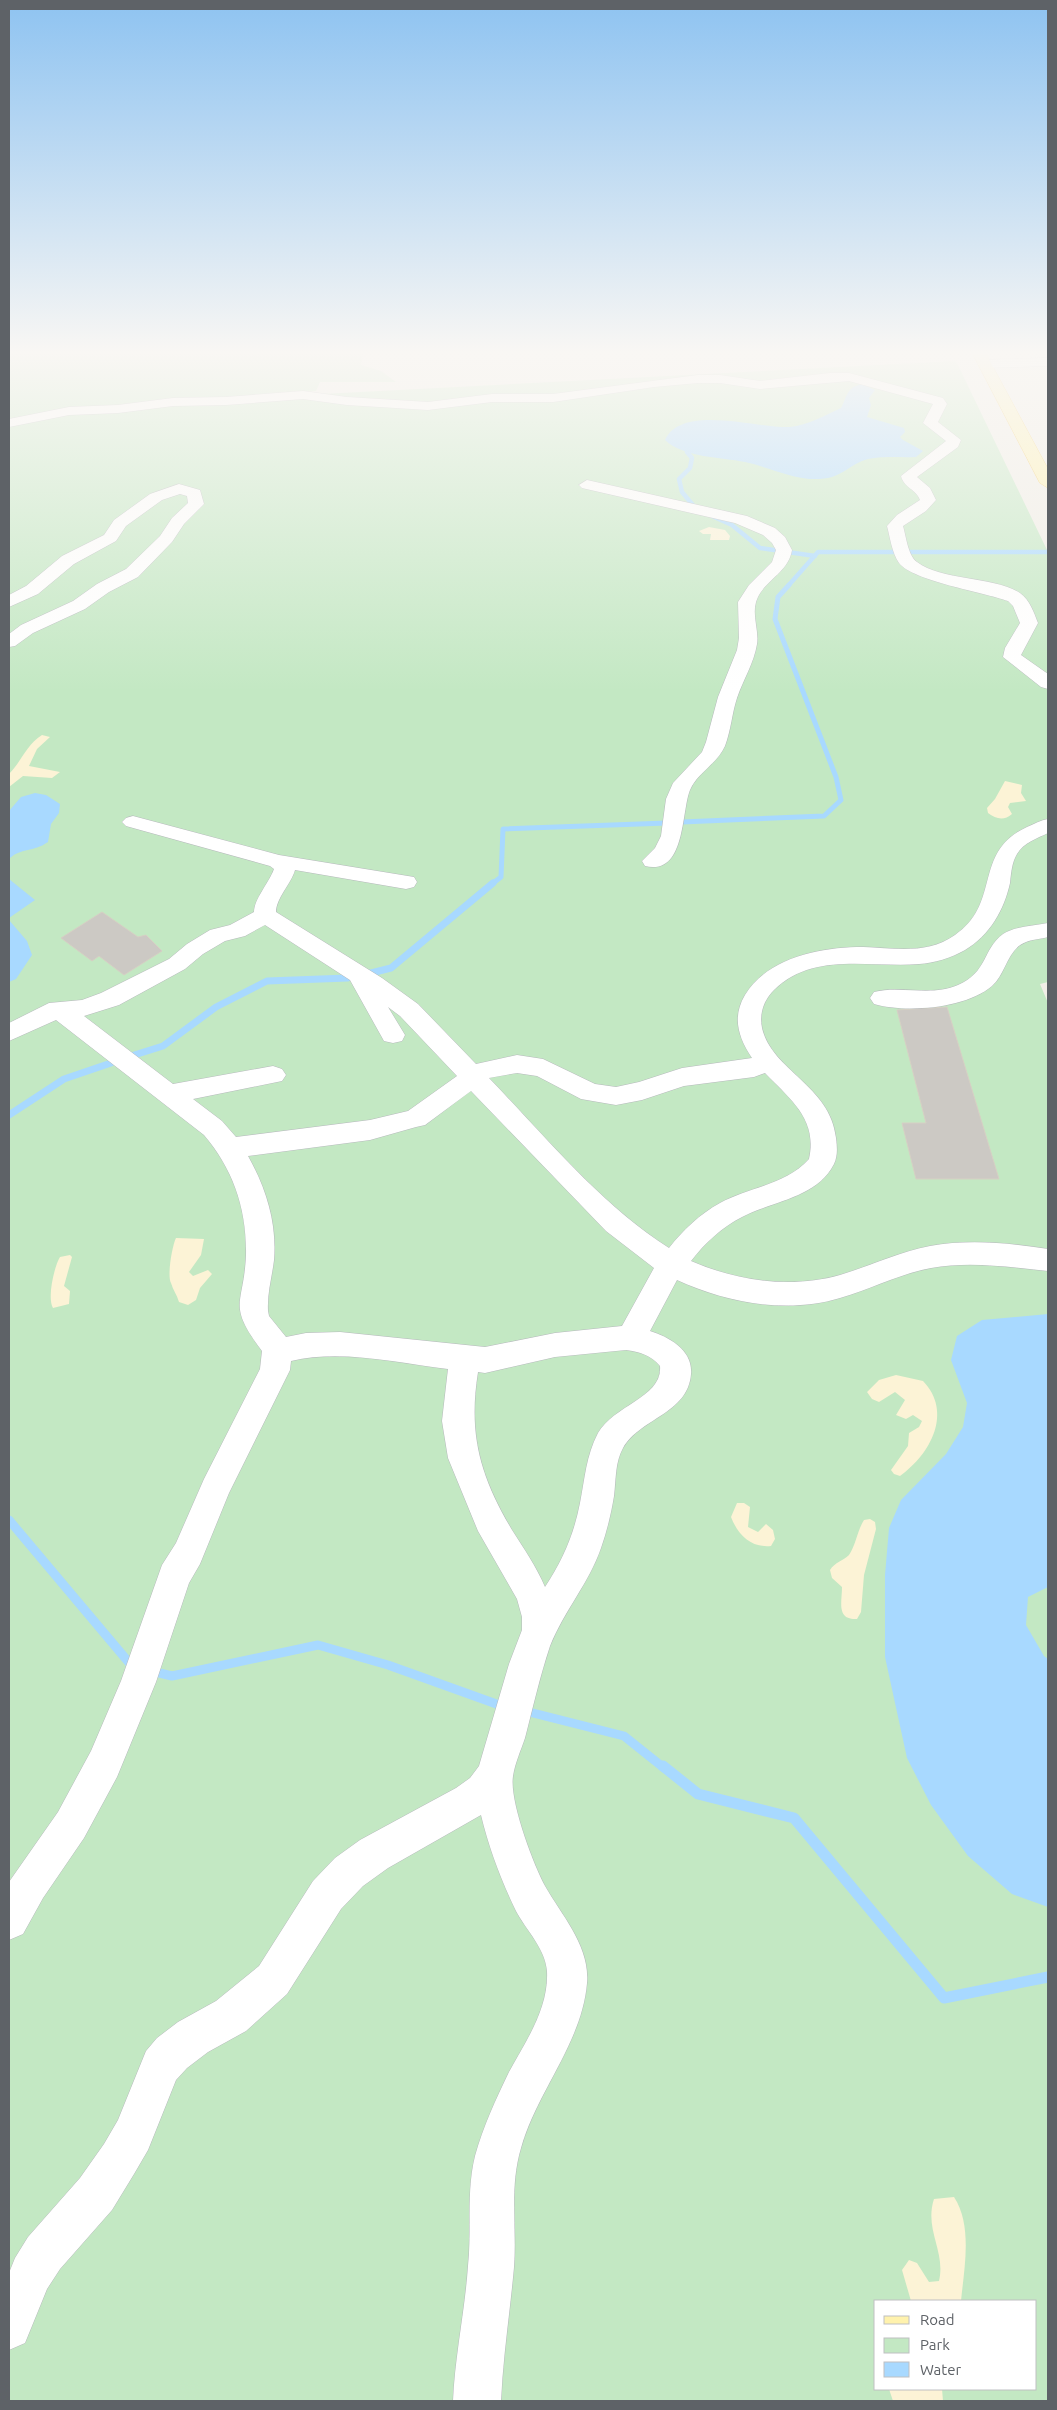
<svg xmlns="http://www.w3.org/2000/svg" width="1057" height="2410" viewBox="0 0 1057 2410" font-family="Ubuntu,sans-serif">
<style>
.green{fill:#c3e8c3;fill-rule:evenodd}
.sand{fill:#fcf3d6}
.water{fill:#a8d9ff}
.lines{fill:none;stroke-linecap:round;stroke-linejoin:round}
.stream-far4{stroke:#a8d9ff;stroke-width:4.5}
.stream-far3{stroke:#a8d9ff;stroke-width:5}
.stream-far2{stroke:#a8d9ff;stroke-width:7}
.stream-far1{stroke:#a8d9ff;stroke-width:9}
.stream{stroke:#a8d9ff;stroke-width:11}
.building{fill:#ccc9c4;stroke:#d6d0c4}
.minor-casing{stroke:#b7b9bd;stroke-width:1}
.major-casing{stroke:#f6ca5a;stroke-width:1}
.minor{fill:#fff;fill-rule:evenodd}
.major{fill:#fff2ad;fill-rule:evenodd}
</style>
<rect width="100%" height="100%" fill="#f1eee7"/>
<!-- green -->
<path class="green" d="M9,354H363L361,365L381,371L396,382H320L316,391L186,401L956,361L1048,552V982L1040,984L1048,1003V2401H9ZM876,2301H1036V2389H876Z"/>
<!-- sand -->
<g class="sand">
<path d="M709,527L725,530L730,536L729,540H710L711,534H703L699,531Z"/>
<path d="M42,735L50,737L37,749L29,766L60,772L52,778L23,776L9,787V774C22,761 26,745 42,735Z"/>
<path d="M1005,781L1022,785L1021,793L1026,801L1010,803L1008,807L1012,814C1004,821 996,819 988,813L987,808L995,799Z"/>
<path d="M176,1238L204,1239L201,1255L189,1272L193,1276L208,1270L212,1274L200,1288L196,1300L188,1305L179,1302C177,1295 173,1290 171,1283C167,1276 172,1246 176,1238Z"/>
<path d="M70,1255L72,1257L64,1286L70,1291L69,1304L53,1308C47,1298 54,1267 60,1257Z"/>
<path d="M896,1375L923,1381C953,1412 931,1454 900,1476L894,1474L891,1470L908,1446L909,1433L919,1427L922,1421L913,1415L906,1419L896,1415L905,1400L895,1392L879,1402L872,1399L867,1392L879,1380Z"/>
<path d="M737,1503H744L750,1507L748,1527L758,1532L766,1524L773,1530L775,1539L771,1546C751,1548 738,1535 731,1517Z"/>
<path d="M870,1519L875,1522L876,1529L864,1575L861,1612L857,1619C836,1620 842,1602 842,1587L832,1578L830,1570C835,1562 843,1561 849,1555C856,1545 857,1531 864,1520Z"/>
<path d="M954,2197C973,2226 964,2269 961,2301H911L902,2270L909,2260L917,2263L929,2282L939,2281C946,2251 924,2230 934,2199Z"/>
<path d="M889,2389H942L943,2401H893Z"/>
</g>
<!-- water -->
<g class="water">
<path d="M862,384L875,390L869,398L871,405L867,417L904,428L905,432L900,437L903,440L923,451L916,457C898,458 879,455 862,461C852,465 842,474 832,477C803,485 773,468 745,462C721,457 684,458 665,440C682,403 758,429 790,427C808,425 824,416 841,408C848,395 846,388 862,384Z"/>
<path d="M35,793L46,795L60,804L59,813L51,824L48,842C32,853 23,847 10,858L9,869V811L21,797Z"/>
<path d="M9,879L35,900L9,918Z"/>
<path d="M9,920L27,941L32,955L16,979L9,982Z"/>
<path d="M1048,1314V1587L1028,1597L1026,1625L1044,1656L1048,1659V1907L1012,1894L968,1856L931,1805L907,1758L885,1657V1575L889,1528L901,1500L946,1454L963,1427L967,1403L951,1360L957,1336L982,1320Z"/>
</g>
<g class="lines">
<!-- stream-far4 -->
<g class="stream-far4">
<path d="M687,452L692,458L690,468L679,479L682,492L697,510"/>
<path d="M712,516L732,525L760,548L815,556"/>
<path d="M788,586L818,552H1048"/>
</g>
<!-- stream-far3 -->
<g class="stream-far3">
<path d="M682,822L824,816L841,800L836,777L775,619L778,597L789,585"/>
<path d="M492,884L501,877L503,829L667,823"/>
</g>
<!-- stream-far2 -->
<g class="stream-far2">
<path d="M367,974L391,968L493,883"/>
<path d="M128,1057L163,1046L216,1007L267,981L348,978"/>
<path d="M9,1115L64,1079L111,1063"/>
</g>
<!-- stream-far1 -->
<g class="stream-far1">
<path d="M9,1520L131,1665"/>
<path d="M151,1671L172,1676L318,1645L388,1665L502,1706"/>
<path d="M529,1712L624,1736L664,1768"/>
</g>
<!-- stream -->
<path class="stream" d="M663,1766L698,1794L794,1818L944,1998L1048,1977"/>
</g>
<!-- building -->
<g class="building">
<path d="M102,912L138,937L146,935L162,951L124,975L99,956L92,961L61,938Z"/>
<path d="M947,1007L999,1179H916L902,1123H926L897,1010Z"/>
</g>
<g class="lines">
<!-- minor casing -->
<g class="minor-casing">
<g id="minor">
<path d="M1048,358V366L984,368L977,364L984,360Z"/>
<path d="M830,373H849L943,398L947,404L938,422L961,440L958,447L917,477L930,488L936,500L926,511L903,526C906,536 908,556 917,562C942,581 993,576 1020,593C1030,600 1034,613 1038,623L1021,655L1048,674V689L1041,687L1003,657L1005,648L1020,623L1013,606L1008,601C983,592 913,581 899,563C892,553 890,537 887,526L897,515L920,500C916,489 904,488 901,476L946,441L923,423L933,404L849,381L760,389L720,383H698L654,387L553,402H492L428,410L347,405L303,399L226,405L173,406L118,413L69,415L9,427V419L69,407L118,405L173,398L226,397L303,391L347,397L428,402L492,394H553L698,375H720L760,381Z"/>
<path d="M587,480L747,516L775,528L785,537L792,550C788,574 762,581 756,602C752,616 759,630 757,644C754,663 743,680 737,698C732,713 731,730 725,746C717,764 697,773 690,790C681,812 686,876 645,866L642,861L655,848L661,836L666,799L673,783L702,752L706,742L718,697L737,650L739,638L738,602L749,585L772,562L776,550L772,543L763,535L735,523L582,488L579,485Z"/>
<path d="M179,484L200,490L204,504L184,524L172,542L138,577L109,592L85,609L33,633L15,646L9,647V634L21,625L73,601L97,584L126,569L160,536L172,518L188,503L187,496L180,494L162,500L126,526L116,541L74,564L38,594L9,607V595L26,586L62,556L104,535L114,520L150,494Z"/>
<path d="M133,816L279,855L414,877L417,882L414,887L406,889L295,870C291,884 276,898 276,912L382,978L418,1004L476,1064L517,1055L543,1059L595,1084L616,1087L639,1082L682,1068L752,1058C738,1037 732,1017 745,995C768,957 822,947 863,947C895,948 927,955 955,935C1002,903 972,852 1027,827C1034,824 1041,820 1048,819V833C1038,838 1023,843 1017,854C1012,862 1011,873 1010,883C1004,910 990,935 965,950C951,958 934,963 919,964C870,968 813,951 774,990C764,1000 759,1013 762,1028C772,1071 830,1085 836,1138C837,1147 838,1155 834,1164C817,1198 772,1201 742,1217C722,1227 704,1244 691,1261C737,1281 791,1289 840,1275C870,1266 899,1252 930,1246C969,1239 1010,1243 1048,1249V1271C1009,1267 970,1261 931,1268C899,1274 871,1289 840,1298C787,1314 727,1303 677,1280L650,1331C669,1337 693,1350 691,1374C688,1414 640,1418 623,1448C615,1462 616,1480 614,1496C611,1514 607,1531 601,1548C589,1583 564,1611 550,1646C540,1676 533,1707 525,1738C521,1750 515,1763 513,1776C509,1800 533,1864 545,1886C562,1916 590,1946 587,1983C582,2043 537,2091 521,2148C509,2188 517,2227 514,2267C510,2312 503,2356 501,2401H453C455,2355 465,2311 468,2266C472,2229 466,2193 475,2156C483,2127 496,2099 509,2072C526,2041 549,2008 547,1971C545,1948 526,1930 516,1911C501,1880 489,1848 481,1815L388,1868L363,1886L341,1909L287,1994L246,2031L208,2052L187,2068L176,2080L148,2150L134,2174L112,2210L60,2269L47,2289L25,2343L9,2350V2273L15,2258L28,2237L80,2178L104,2144L118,2120L146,2051L157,2038L178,2022L216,2001L259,1966L313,1881L335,1858L360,1840L456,1788L470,1778L479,1766L509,1664L522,1630V1617L517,1599L478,1531L448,1458L442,1421L448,1369C398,1363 341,1349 291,1361L290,1370L229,1493L200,1564L189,1583L156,1682L117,1777L84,1838L43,1898L23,1934L9,1940V1882L58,1812L91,1751L121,1681L162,1565L176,1543L204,1479L260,1369L262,1351C226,1303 244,1306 246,1255C247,1209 233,1169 204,1135L56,1020L9,1041V1023L49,1003L82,1000L101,993L169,959L187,944L210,930L230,925L254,912C254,899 269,883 274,869L270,866L126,826L122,822L126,818ZM265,925L350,980L384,1041L393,1043L402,1041L405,1035L388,1007L400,1016L457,1076L408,1111L370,1120L236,1137L222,1121L193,1099L282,1081L286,1075L282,1069L273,1066L173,1084L84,1016L119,1005L185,969L203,954L225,941L245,936ZM517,1073L537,1076L581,1099L616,1105L642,1100L684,1086L754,1077L765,1073C790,1099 818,1119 809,1159C786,1185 749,1187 720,1203C700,1214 683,1230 669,1248C601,1205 545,1136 489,1078ZM471,1091L606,1231L654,1268L622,1326L555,1333L485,1347L340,1332L306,1333L286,1337L269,1316L268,1311C267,1293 272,1277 274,1260C277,1223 266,1188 248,1156L370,1140L416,1127L425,1125ZM626,1350C640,1352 651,1355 660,1366C663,1397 614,1405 598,1433C586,1456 585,1478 580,1503C574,1534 563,1560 545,1587C536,1566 524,1549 512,1530C480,1476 468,1434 478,1372L485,1373L555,1357Z"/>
<path d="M1048,923V937C1041,939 1033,939 1026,942C1007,949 1006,974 992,986C965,1009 905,1013 874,1004L870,998L874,992C901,985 931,997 958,985C988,972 982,950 1003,934C1016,926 1034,926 1048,923Z"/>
</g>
</g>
<!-- major casing -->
<g class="major-casing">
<path id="major" d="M973,354H986L1048,469V488L1040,483Z"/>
</g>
<!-- minor -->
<use href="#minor" class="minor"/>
<!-- major -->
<use href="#major" class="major"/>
</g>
<!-- sky -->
<linearGradient id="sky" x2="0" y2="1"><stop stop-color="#8ec3f1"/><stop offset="0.51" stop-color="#f9f7f4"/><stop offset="1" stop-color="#f9f7f4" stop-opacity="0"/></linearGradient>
<rect width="1057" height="692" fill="url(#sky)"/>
<!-- border -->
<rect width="1057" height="2410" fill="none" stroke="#5e6267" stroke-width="20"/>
<!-- legend -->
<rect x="874" y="2300" width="162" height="90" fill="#ffffff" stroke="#bfc0c2"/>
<rect x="884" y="2316" width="25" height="8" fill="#fff2ad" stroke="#bfc0c2"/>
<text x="920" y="2325" font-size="15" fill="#5e6267">Road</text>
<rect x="884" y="2338" width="25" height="15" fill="#c3e8c3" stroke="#bfc0c2"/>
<text x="920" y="2350" font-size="15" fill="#5e6267">Park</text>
<rect x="884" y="2362" width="25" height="15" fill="#a8d9ff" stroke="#bfc0c2"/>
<text x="920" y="2375" font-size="15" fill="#5e6267">Water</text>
</svg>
